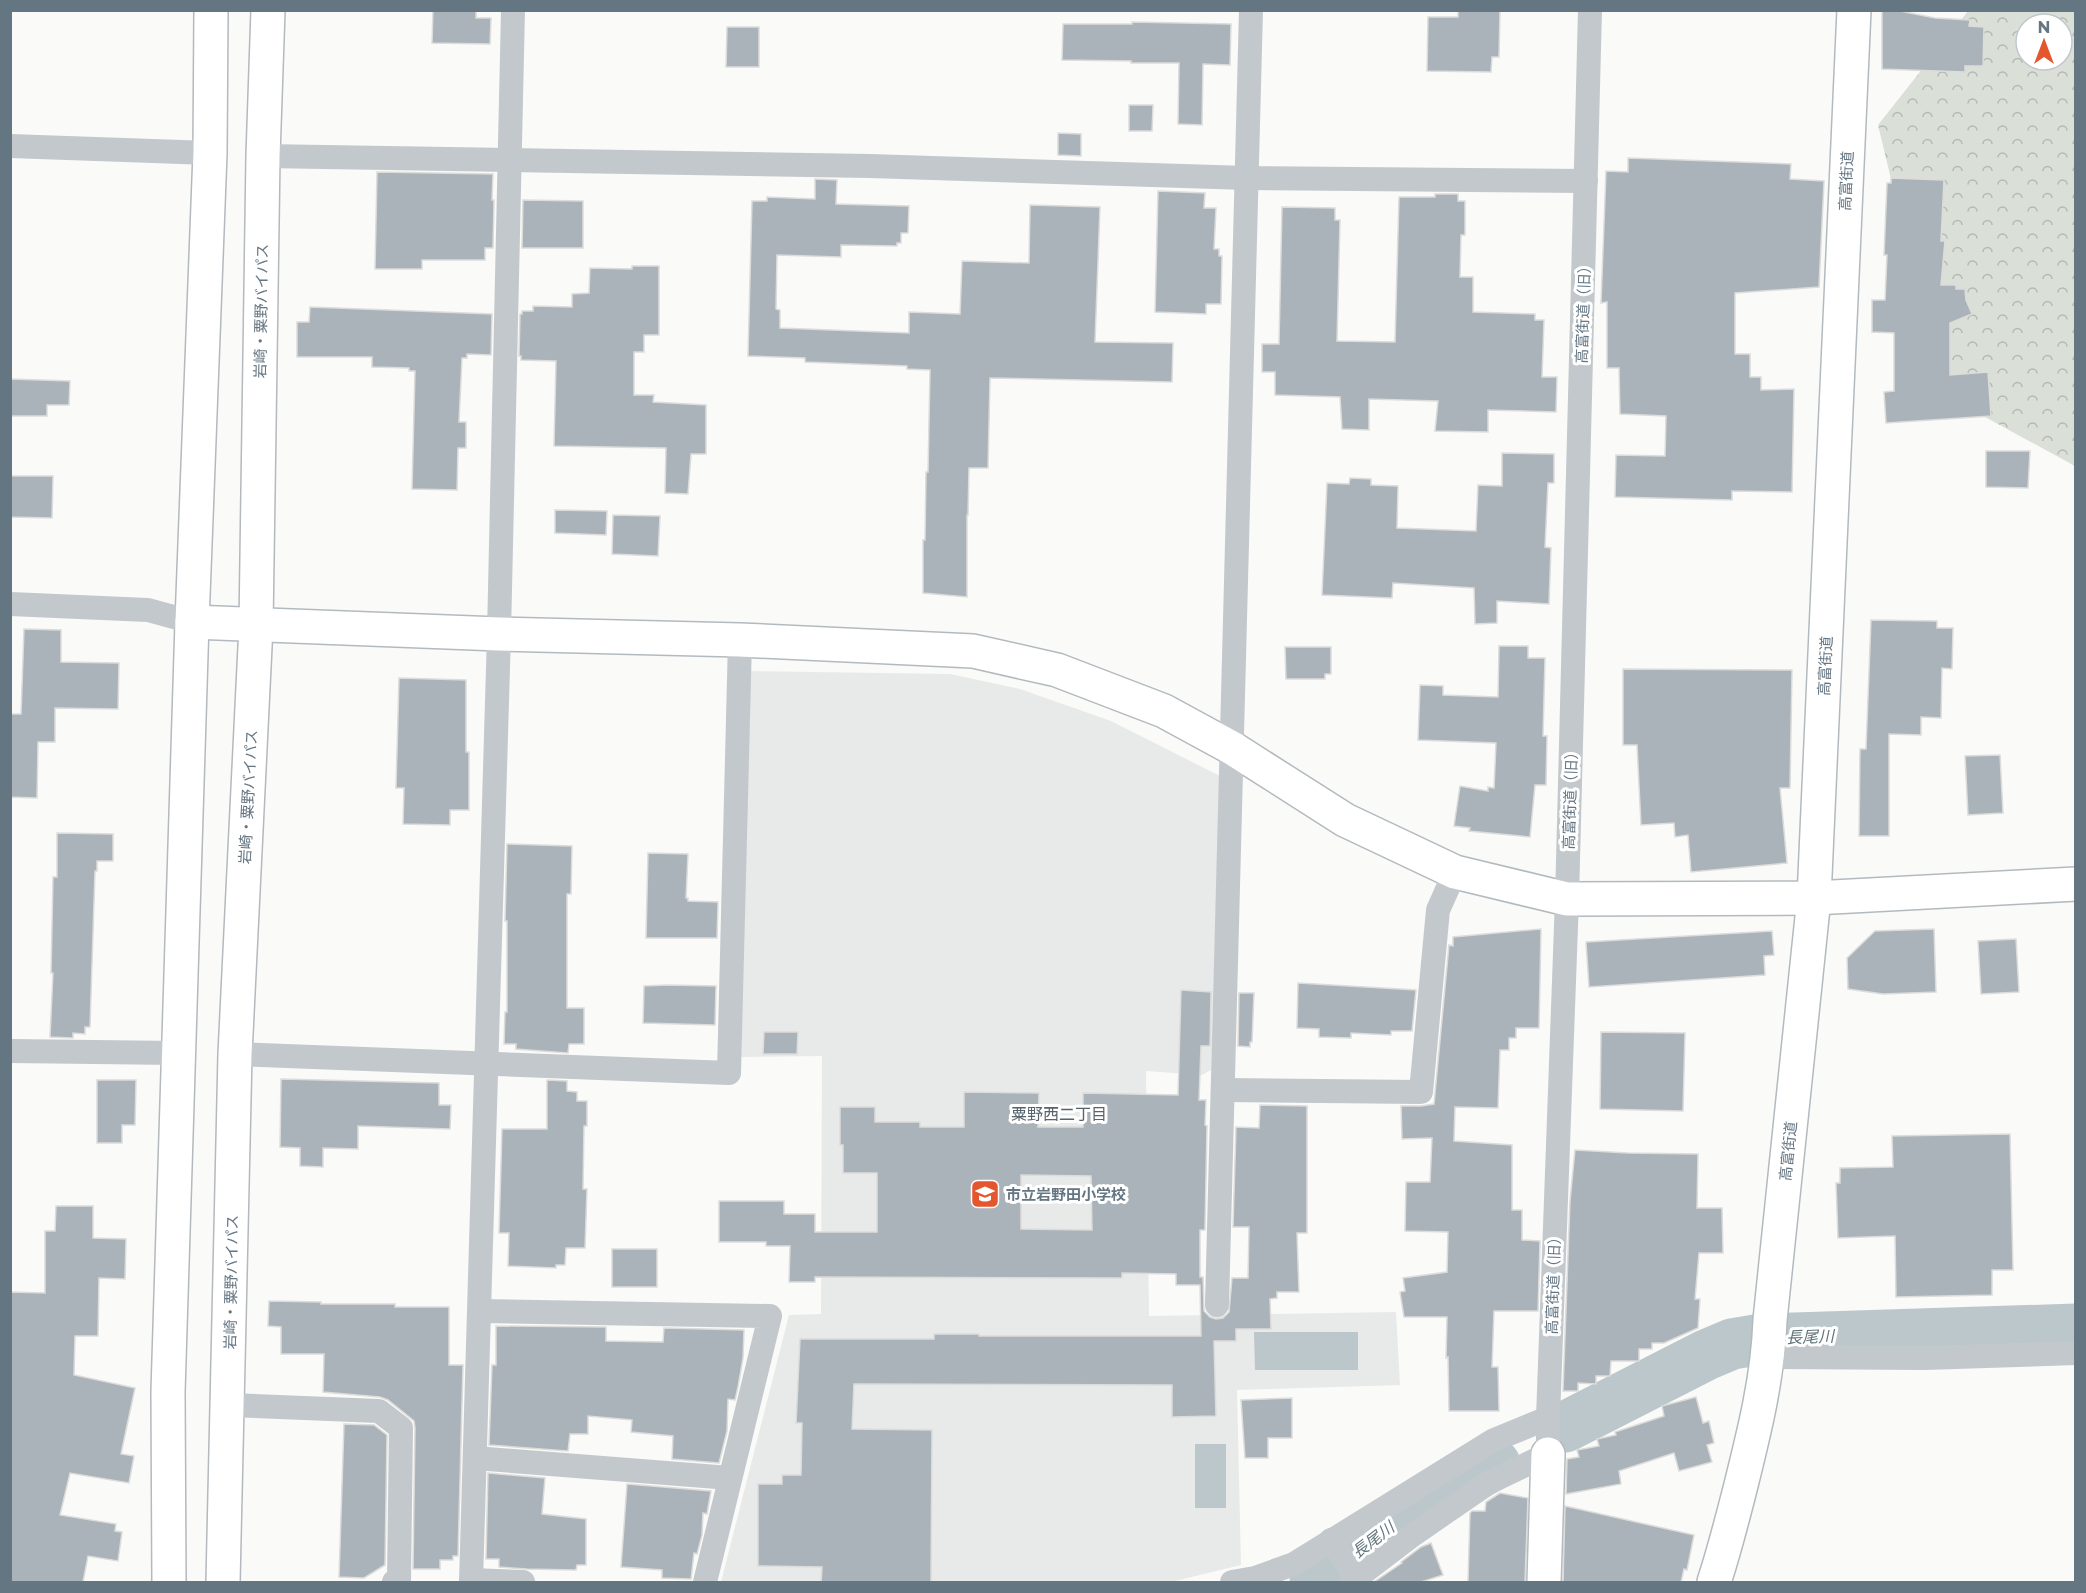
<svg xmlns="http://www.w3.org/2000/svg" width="2086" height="1593" viewBox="0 0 2086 1593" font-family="Montserrat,'Noto Sans JP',sans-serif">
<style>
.built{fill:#e8e9e9}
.forest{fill:url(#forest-crowns);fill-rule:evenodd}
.water{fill:#bbc7cb}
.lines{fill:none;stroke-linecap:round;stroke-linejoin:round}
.river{stroke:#bbc7cb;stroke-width:51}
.building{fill:#aab3b9;stroke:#dcdcda;stroke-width:1.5;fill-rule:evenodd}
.secondary-casing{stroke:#b3babf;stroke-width:36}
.highway-casing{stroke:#b4b9bd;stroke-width:36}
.street{stroke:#c3c8cc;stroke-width:24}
.secondary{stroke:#fff;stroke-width:33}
.highway{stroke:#fff;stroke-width:33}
.labels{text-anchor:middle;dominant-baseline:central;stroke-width:6;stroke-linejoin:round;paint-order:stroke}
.street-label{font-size:15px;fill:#657683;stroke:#fff}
.poi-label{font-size:15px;font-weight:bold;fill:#657683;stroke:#fff;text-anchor:start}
.neighbourhood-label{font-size:16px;fill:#57646e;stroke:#fff}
.water-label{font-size:16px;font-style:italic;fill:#60757c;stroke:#fff}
</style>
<defs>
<pattern id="forest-crowns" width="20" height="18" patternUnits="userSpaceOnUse" patternTransform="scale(1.5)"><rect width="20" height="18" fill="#dadfd7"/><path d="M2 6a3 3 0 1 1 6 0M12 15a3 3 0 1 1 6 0" fill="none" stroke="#b4b9b4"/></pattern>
</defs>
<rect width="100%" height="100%" fill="#fafaf8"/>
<!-- built -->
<path class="built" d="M747,671L950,674L1020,689L1111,721L1220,776L1211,1070L1202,1075L1146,1071L1149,1316L1396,1312L1400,1385L1237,1390L1241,1565L1171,1582H721L789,1315L821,1314L822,1056L741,1057Z"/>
<!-- forest -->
<path class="forest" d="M1968,11H2075V466L1943,394L1878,125ZM2026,24H2062V60H2026Z"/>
<!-- water -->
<g class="water">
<path d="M1254,1332H1358V1370H1255Z"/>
<rect x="1195" y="1444" width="31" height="64"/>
</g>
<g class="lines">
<!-- river -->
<g class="river">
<path d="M1565,1427L1706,1355L1732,1344L1762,1339L2076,1329"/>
<path d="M1315,1582L1413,1510L1495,1464"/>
</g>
</g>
<!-- building -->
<g class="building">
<path d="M433,10H476V18H491L490,44L432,43Z"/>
<path d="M1458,10H1500L1499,57H1492L1491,72L1427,71L1428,17H1458Z"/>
<path d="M1882,10H1895L1935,18L1970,20L1969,26L1984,27L1983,66H1965V72L1882,69Z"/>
<path d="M1132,22L1231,24L1230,65L1203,64L1202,125L1178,124L1179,63H1131V61L1062,60L1063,24H1132Z"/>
<path d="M727,27H759V67H726Z"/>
<path d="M1129,105H1153L1152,131H1129Z"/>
<path d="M1058,133L1081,134V156L1058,155Z"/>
<path d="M1628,158L1791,164L1790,179L1824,181L1819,287L1735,293V354H1750V377H1761V390L1794,389L1792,492L1732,491V500L1615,497L1616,455L1665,456L1666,416L1620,414L1619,368H1607V302L1601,303L1606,171L1628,172Z"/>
<path d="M377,172L493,174L492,200H494L493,248H485V260H422V269H375Z"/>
<path d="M1891,178L1944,180L1941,241H1945L1941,285H1956V289H1965L1966,300L1972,314L1950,323V375L1988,372L1991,416L1886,423L1884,392L1894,391V333L1872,332V300H1885L1887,255H1884L1887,183H1891Z"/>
<path d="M815,179L837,180L836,204L909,206L908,233H901V243H897V246L841,245V257L777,255L776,309L780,310V328L909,333V312L960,314L962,261L1029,263L1030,205L1100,207L1095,342L1173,343L1172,382L990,378L988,468H969L968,515H967V597L923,593V540H925L926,472H928L930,370L907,369V366L805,362V358L748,356L752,201H767V197L815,199Z"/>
<path d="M1158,191L1205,193L1204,208H1216L1214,249H1219V256H1222L1221,304H1206V314L1155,312Z"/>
<path d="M1435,194H1458V201H1465V235H1461L1460,277H1473V312L1535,314V320H1544L1542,377H1557L1556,412L1488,410V432L1435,431L1438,401L1369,399V430L1342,429L1340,397L1275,395V372H1262V344H1279L1282,207L1335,208V220H1340L1337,341L1395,342L1399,197H1435Z"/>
<path d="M523,200L583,201V248H522Z"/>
<path d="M632,266H659V335H644V352H634V395H654L653,402L706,405V454H691L688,494L665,493L666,448L554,446L556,361L521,360V356H519L520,314H522V311H533V306L572,307V294L589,293L590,268L632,269Z"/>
<path d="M310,307L492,314L491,355L467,354V358H462L459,422H466V448H458L457,490L412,489L415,371H409V368L372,367V357H297V322H309Z"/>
<path d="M10,379L70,381L69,405H47V416H10Z"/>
<path d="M1986,451H2030L2028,488L1986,487Z"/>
<path d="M1502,453L1554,454V483H1548L1545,547L1551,548L1549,604L1497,601V623L1475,624L1474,588L1393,583L1392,598L1322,595L1327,483L1349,484L1350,478L1371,479V485L1398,486L1397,528L1476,531L1478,485L1502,486Z"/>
<path d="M10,476H53L52,518L10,517Z"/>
<path d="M555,510L607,511L606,535L555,533Z"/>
<path d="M613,515L660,516L658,556L612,554Z"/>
<path d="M1871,620L1937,621V628H1953L1952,669L1942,668L1941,718L1921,717V735L1889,734V836H1859L1860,749H1866Z"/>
<path d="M24,629L61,630V662L119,663L118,709L55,708V742H38L37,798L10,797V714H21Z"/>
<path d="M1499,646H1528V658H1545L1543,736H1547L1546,785H1535L1530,837L1469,831L1470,828L1454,826L1460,786L1488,791V787L1494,788L1496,743L1418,740L1420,685L1443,686V695L1498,697Z"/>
<path d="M1285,647H1331V674H1325V679H1286Z"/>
<path d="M1623,669L1792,670L1790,788H1780L1787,863L1691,872L1688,835L1675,837L1674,823L1641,825L1637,745H1623Z"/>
<path d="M399,678L466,680V752H469V810H450V825L403,824L404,788H396Z"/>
<path d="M2000,755L2003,813L1968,815L1965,756Z"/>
<path d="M57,833L113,834V861H97V871H95L90,1027H85V1034L73,1033V1038L50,1037L53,973H51L53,877H57Z"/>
<path d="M507,844L572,846L571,894H567V1008H584V1044H569L568,1053L516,1049V1044H504L505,1012H507V921H505Z"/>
<path d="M648,853L688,854L686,898H688V901L718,902L717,938H646Z"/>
<path d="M1541,929L1539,1028H1516V1038H1509V1050H1500L1498,1108L1455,1107L1454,1141L1512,1145V1210H1522V1240L1540,1241L1538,1311H1494L1492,1367H1498L1499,1411H1449L1448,1357L1446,1358L1447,1317H1404L1400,1292L1405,1291L1403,1278L1447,1272L1448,1232L1405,1231L1406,1182H1430L1432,1138L1402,1139L1401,1106H1421L1434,1104L1449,945L1453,946V937Z"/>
<path d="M1934,929L1936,992L1883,994L1848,989L1847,958L1875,931Z"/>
<path d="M1772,931L1774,955L1764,956L1765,975L1589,987L1586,942Z"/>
<path d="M2016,939L2019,992L1981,994L1978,941Z"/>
<path d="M1298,983L1416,990L1412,1031H1391V1035L1351,1033V1038L1319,1037V1029L1297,1028Z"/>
<path d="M668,985L716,986L715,1025L643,1023L644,986Z"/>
<path d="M1181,990L1211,992L1210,1046H1201L1199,1100H1206L1205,1125L1207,1126L1205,1227V1230H1200V1277H1203L1204,1311L1210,1317L1216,1319L1223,1318L1229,1312L1232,1278H1248L1249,1227H1233L1236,1127L1259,1128L1260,1105L1307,1106V1233H1297L1299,1292H1277V1298L1270,1299L1271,1329H1236V1341H1214L1216,1416L1172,1417V1385L854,1384L852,1429L932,1430L931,1582H821L822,1567L758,1566V1484H782V1475H801L802,1423H796L800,1339H934V1334H979V1336H1201L1200,1285H1176V1274L1122,1273V1278L815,1277V1282H789L790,1246H766V1242H719V1201H784V1214H815V1232H877V1173H843V1145H840V1107H875V1122H920V1127H964V1092L1039,1093L1038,1127H1083V1093L1178,1095ZM1021,1175L1091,1176L1092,1230L1021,1229Z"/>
<path d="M1239,993H1254L1252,1042H1250V1047L1238,1046Z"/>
<path d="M764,1032H798L797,1054H763Z"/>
<path d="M1601,1032L1685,1033L1683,1111L1600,1109Z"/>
<path d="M281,1079L439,1083V1105H451L450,1129L358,1126V1149L323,1148V1167L300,1166V1148L280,1147Z"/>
<path d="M97,1080H136L135,1125H122V1143H97Z"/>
<path d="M547,1080L567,1081V1091L577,1092V1101H587V1126H584L583,1189H587L585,1248H566L565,1265H556V1268L508,1266L509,1233H499L502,1129H547Z"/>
<path d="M2010,1134L2013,1270H1992V1295L1896,1297L1895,1236L1838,1238L1836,1183H1840V1168L1893,1167L1892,1136Z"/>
<path d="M1575,1150L1628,1153L1698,1154L1697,1208H1722L1723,1253H1699L1695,1299H1700L1698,1328L1664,1343H1652V1349H1639V1361H1611L1610,1376H1596V1384L1578,1383V1391H1563L1570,1201Z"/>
<path d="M56,1206H93V1238L126,1239L125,1279L99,1278L98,1336H75L74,1375L135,1388L121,1454L134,1456L129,1483L70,1473L60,1515L116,1524L115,1531L122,1532L118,1561L88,1556L83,1582H10V1292L45,1293V1231H55Z"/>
<rect x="612" y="1249" width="45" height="38"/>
<path d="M269,1301L321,1302V1304H395V1307H449V1365H463L458,1556H453V1560H440V1569H413L415,1428L414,1421L388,1400L380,1397L323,1392L324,1354H281V1327L268,1326Z"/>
<path d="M496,1326L606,1327V1341L663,1342L664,1328L744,1330L743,1358L738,1387L735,1400L728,1399L727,1431L719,1463L672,1459L673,1436L631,1432L632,1420L588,1416V1434H570L568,1451L489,1445L492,1365H496Z"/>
<path d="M1696,1397L1703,1423L1709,1421L1714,1443L1707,1445L1712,1462L1679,1471L1674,1453L1619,1471L1621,1484L1566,1494L1567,1459L1579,1457L1577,1450L1599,1446L1597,1439L1616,1435L1615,1432L1664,1416L1662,1406Z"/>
<path d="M1292,1398V1438H1268V1458H1245L1241,1400Z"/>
<path d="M344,1424L374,1425L387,1435L385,1565L364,1578L339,1577Z"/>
<path d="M488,1473L545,1478L542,1514L586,1519V1565H577L576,1570L527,1569L499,1567V1559H486Z"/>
<path d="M627,1484L711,1491L707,1514L703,1513L702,1535L697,1554L694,1553L691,1579L662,1578V1570L621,1567Z"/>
<path d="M1500,1493L1528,1498L1525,1582H1468L1470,1513L1472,1511H1485L1486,1502Z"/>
<path d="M1565,1506L1694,1535L1687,1570L1684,1569L1681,1582H1563Z"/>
<path d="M1431,1543L1443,1575L1421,1582H1374L1402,1563L1401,1562L1421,1547Z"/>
</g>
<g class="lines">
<!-- secondary casing -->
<g class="secondary-casing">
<g id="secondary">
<path d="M192,622L499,634L740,640L973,651L1057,670L1164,711L1232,748L1345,820L1455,872L1567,899L1814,898L2076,884"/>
<path d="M1544,1582L1548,1454"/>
<path d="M1714,1582C1724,1552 1732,1520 1740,1489C1754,1433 1768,1378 1770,1320L1814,898L1854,10"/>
</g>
</g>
<!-- highway casing -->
<g class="highway-casing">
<g id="highway">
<path d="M169,1582L168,1392L192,622L210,153L211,10"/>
<path d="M223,1582L235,1054L256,626L263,156L268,10"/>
</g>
</g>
<!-- street -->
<g class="street">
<path d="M10,146L210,153"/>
<path d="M263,156L870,166L1247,178L1586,181"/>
<path d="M10,604L148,610L192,622"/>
<path d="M10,1051L178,1053"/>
<path d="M235,1054L729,1073L740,640"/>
<path d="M1223,1090L1421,1092L1438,910L1455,872"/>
<path d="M1217,1305L1251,10"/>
<path d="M480,1311L770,1316L705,1582"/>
<path d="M1769,1357L1924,1358L2076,1353"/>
<path d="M229,1405L379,1411L401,1428L399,1580L394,1582"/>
<path d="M475,1458L730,1478"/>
<path d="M1331,1540L1357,1579"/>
<path d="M471,1580L523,1582"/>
<path d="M471,1582L499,634L513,10"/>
<path d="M1232,1582L1255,1578L1294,1564L1494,1440L1548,1418"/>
<path d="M1351,1582L1414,1534L1488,1483L1548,1454V1418L1567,899L1590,10"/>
</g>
<!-- secondary -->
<use href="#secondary" class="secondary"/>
<!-- highway -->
<use href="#highway" class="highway"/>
</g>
<!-- icons -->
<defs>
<g id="school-square" transform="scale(1.5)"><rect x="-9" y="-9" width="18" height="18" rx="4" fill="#e4572e" stroke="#fff"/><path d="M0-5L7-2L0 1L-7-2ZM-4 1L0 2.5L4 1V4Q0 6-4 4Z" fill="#fff"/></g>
</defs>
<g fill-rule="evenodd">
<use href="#school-square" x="985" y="1194"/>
</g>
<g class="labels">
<!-- street labels -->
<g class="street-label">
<text transform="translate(1846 181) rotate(-87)">高富街道</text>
<text transform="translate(261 311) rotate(-89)">岩崎・粟野バイパス</text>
<text transform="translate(1583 311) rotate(-88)">高富街道（旧）</text>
<text transform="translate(1825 666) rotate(-87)">高富街道</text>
<text transform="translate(248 797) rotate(-87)">岩崎・粟野バイパス</text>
<text transform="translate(1570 797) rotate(-88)">高富街道（旧）</text>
<text transform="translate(1788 1151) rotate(-84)">高富街道</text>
<text transform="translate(231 1282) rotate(-89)">岩崎・粟野バイパス</text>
<text transform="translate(1553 1282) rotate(-88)">高富街道（旧）</text>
</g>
<!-- poi labels -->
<g class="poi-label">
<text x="1006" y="1194">市立岩野田小学校</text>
</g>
<!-- neighbourhood labels -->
<g class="neighbourhood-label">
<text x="1059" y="1114">粟野西二丁目</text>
</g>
<!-- water labels -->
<g class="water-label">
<text transform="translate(1810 1337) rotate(-2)">長尾川</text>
<text transform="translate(1373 1540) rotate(-37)">長尾川</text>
</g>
</g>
<!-- border -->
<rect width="2086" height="1593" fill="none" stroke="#657683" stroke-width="24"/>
<!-- north arrow -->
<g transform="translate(2044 42)"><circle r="28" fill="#ffffff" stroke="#c1c8cd" stroke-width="1.5"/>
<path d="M0-4.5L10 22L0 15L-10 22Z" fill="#e4572e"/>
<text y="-9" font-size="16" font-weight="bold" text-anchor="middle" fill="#657683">N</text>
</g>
</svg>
